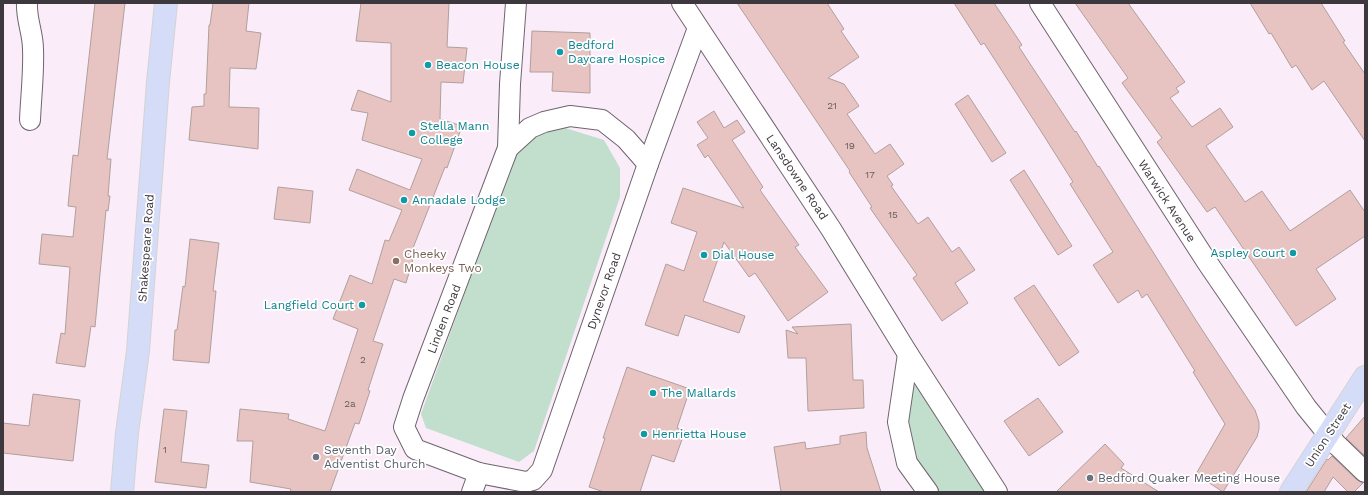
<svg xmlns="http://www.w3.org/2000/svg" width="1368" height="495" viewBox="0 0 1368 495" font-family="'Work Sans',sans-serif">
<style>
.green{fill:#c2decc}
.building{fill:#e7c4c1;stroke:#b19f9e}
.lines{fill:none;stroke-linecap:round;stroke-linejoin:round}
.minor-casing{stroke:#6f646e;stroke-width:22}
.primary-casing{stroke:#d4d3d4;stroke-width:24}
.minor{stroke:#fff;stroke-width:20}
.primary{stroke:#d4dcf7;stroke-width:22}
.culture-dot{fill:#0f9aa8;stroke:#fff;stroke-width:1.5}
.education-dot{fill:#8d6e63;stroke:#fff;stroke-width:1.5}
.worship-dot{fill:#6b7280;stroke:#fff;stroke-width:1.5}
.labels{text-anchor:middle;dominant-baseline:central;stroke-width:3.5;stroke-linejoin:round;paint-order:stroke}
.number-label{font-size:10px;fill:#685b5e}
.culture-label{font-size:12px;fill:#0d838f;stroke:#fff;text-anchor:start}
.street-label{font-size:12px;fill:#3d383d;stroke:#fff}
.education-label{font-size:12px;fill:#785e54;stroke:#fff;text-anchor:start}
.worship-label{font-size:12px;fill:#5b616d;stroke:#fff;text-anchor:start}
</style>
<rect width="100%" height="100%" fill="#faedf9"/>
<!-- green -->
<g class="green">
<path d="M562,127L604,140L620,168V197L534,451L519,462L426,428L421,414L514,157L532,138Z"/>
<path d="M916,385L988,492H934L911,461L906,436L912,386Z"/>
</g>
<!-- building -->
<g class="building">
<path d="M95,3H125L107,159H111L108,196H110L108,211L106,210L95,327L91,326L85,367L56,363L61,333L65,334L70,267L39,264L42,234L73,237L76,207L68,206L73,155L78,156Z"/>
<path d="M213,3H249L246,31L261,33L256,69L230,68L229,107L259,108L258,149L189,140L192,107L204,106V94H206L209,25H210Z"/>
<path d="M361,3H449L447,47L467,48L463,83L441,82L440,119L462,126L447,168L445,167L413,248L416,249L406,283L394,279L373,341L383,344L368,390L370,391L359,424L355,423L330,492H290L291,489L250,482L253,441H237L240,409L289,414L288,419L325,431L358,329L333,319L350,275L372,284L385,240L389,241L402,210L349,190L357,169L410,190L422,159L362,140L368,113L351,110L358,90L391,102V43L356,41Z"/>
<path d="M737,3H827L844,29L841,31L859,57L828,78L844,84L859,106L847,114L875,154L890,144L904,164L887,176L893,185L891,186L918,224L928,217L952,252L959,247L975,270L955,283L968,303L942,321L913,278L917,275L870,208L872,207L849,172L850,171Z"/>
<path d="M954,3H994L1022,45L1019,47L1075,132L1076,131L1098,167L1099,166L1197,322L1255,410L1259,422V429L1257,437L1223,492L1196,474L1225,424L1193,372L1195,371L1147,294L1142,298L1138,290L1118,303L1093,265L1113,252L1070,184L1073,182L1044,136L984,43L981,45Z"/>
<path d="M1075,3H1128L1185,82L1176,88L1179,92L1170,98L1192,127L1220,108L1233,127L1206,146L1245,202L1262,191L1290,231L1350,190L1365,212V236L1316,269L1336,299L1296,326L1215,207L1207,212L1157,142L1162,138L1122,83L1128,78Z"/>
<path d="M1250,3H1321L1345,41L1343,42L1365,74V141L1324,81L1312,90L1296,65L1292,68L1271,33L1269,34Z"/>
<path d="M532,31L590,33V93L552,91L553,72H530Z"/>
<path d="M968,95L1006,153L992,162L955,104Z"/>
<path d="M714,111L724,128L737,120L745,132L732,140L763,187L760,190L799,245L795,247L828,292L788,321L755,273L749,277L724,242L703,301L745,316L739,333L685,315L678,336L645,325L666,264L684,271L697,232L671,223L683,188L744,208L708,155L705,158L697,145L708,138L697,122Z"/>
<path d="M1024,170L1072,246L1058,255L1010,180Z"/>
<path d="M278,187L313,191L310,223L274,219Z"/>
<path d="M190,239L219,243L213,291H216L209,363L173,360L175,330H177L183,286L185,287Z"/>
<path d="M1034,285L1079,352L1059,366L1014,298Z"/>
<path d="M851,324L853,380H863L864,408L808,411L806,358H788L786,330L798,334L792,327Z"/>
<path d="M627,367L690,389L677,428L685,431L674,462L652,455L640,492H604L589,487L605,438H603Z"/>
<path d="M33,394L80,400L73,461L3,453V423L29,426Z"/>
<path d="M1038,398L1063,432L1029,456L1004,421Z"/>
<path d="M164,409L187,411L181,462L209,465L206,488L155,482Z"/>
<path d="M1365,416V456L1346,438Z"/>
<path d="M866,432L867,448L881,492H781L774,447L805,442L806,449L840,444V436Z"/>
<path d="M1105,444L1124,464L1121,468L1159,492H1056Z"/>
<path d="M1332,456L1357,480L1363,483L1354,492H1348L1333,477L1324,492H1306L1327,459L1328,460Z"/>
</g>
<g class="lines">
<!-- minor casing -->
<g class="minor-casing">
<g id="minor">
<path d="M27,3C26,19 33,33 33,49C34,72 31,96 30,120"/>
<path d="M516,3L510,84L508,148L413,399L404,427L415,449L479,473L526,482L533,480L542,470L648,164L698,28"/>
<path d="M682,3L831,229L908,354L997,492"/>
<path d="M1040,3L1207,262L1306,407L1336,444L1365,472"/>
<path d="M508,148L530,128L544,122L570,116L602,120L626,139L648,164"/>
<path d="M908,354L898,422L907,463L928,492"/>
<path d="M472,492L479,473"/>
</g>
</g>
<!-- primary casing -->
<g class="primary-casing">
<g id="primary">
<path d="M122,492L127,433L138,351L158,82L166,3"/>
<path d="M1291,492L1365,377"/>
</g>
</g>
<!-- minor -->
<use href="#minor" class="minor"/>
<!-- primary -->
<use href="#primary" class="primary"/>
</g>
<!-- markers -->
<g class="culture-dot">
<circle cx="560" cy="52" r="4"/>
<circle cx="428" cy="65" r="4"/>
<circle cx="412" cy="133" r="4"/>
<circle cx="404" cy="200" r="4"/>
<circle cx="1293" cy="253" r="4"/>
<circle cx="704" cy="255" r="4"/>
<circle cx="362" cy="305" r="4"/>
<circle cx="653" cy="393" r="4"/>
<circle cx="644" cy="434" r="4"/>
</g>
<circle class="education-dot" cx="396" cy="261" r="4"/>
<g class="worship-dot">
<circle cx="316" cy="457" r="4"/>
<circle cx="1090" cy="478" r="4"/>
</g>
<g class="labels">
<!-- number labels -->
<g class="number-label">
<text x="832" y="105">21</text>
<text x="850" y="145">19</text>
<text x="870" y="174">17</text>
<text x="893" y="214">15</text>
<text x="363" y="359">2</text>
<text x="350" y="403">2a</text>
<text x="165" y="449">1</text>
</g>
<!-- culture labels -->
<g class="culture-label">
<text x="568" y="45">Bedford<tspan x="568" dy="14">Daycare Hospice</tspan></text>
<text x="436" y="65">Beacon House</text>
<text x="420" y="126">Stella Mann<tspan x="420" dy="14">College</tspan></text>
<text x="412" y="200">Annadale Lodge</text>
<text x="1285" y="253" text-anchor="end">Aspley Court</text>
<text x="712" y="255">Dial House</text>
<text x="354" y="305" text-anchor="end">Langfield Court</text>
<text x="661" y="393">The Mallards</text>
<text x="652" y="434">Henrietta House</text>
</g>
<!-- street labels -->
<g class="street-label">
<text transform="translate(797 177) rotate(56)">Lansdowne Road</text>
<text transform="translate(1167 201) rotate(57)">Warwick Avenue</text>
<text transform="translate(146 248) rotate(-86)">Shakespeare Road</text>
<text transform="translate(604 291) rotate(-71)">Dynevor Road</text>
<text transform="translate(444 319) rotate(-69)">Linden Road</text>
<text transform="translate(1328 435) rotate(-57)">Union Street</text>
</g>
<!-- education labels -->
<g class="education-label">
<text x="404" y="254">Cheeky<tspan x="404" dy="14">Monkeys Two</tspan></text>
</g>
<!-- worship labels -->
<g class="worship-label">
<text x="324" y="450">Seventh Day<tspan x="324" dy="14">Adventist Church</tspan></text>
<text x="1098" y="478">Bedford Quaker Meeting House</text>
</g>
</g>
<!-- border -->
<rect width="1368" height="495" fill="none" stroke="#3d383d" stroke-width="8"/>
</svg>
